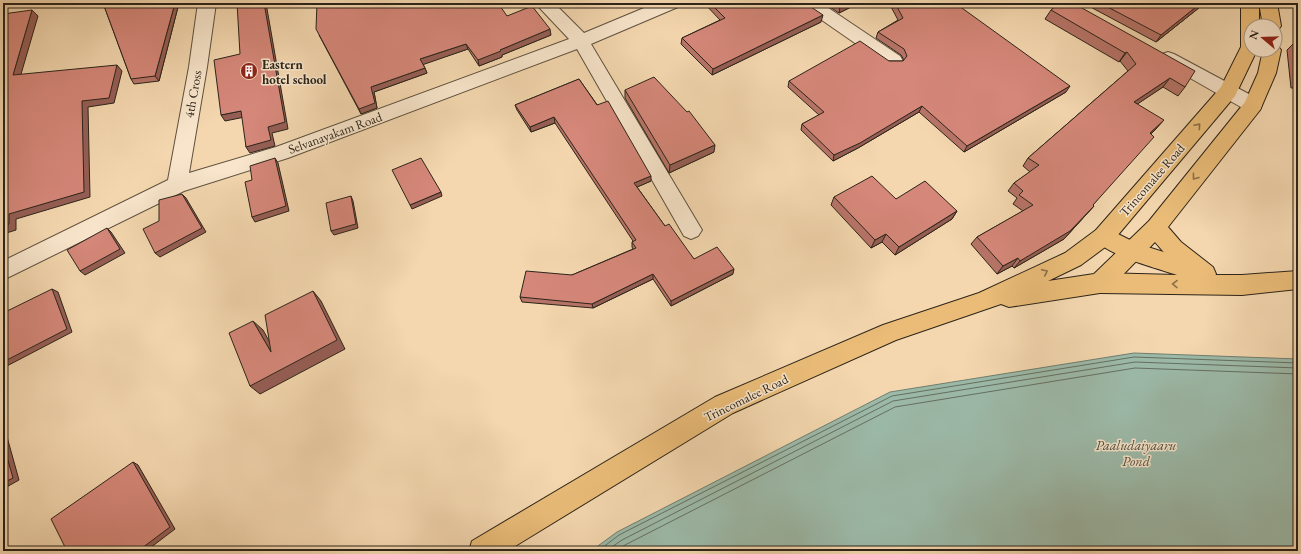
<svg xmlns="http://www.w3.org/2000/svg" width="1301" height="554" viewBox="0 0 1301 554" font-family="'EB Garamond',serif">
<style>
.water{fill:#9cbaa9;stroke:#6f7e6f}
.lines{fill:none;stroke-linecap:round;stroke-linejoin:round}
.shore{stroke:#646f61;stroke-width:1}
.minor-casing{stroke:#5e513e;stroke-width:2}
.major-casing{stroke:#2c2419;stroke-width:2}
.highway-casing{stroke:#2c2419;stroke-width:2}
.minor{fill:#f8e5cb;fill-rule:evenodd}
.major{fill:#eabc78;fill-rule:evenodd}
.highway{fill:#eabc78;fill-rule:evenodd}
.wall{fill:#b77468;stroke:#2c2419}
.shaded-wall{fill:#955e55;stroke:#2c2419}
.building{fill:#d58779;stroke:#2c2419}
.oneway{stroke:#8b7048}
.labels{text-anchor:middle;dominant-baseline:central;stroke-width:3;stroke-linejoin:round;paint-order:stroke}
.poi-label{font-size:13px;font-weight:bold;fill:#2c2419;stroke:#f8e5cb;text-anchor:start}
.street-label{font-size:13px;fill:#2c2419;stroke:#f8e5cb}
.water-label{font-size:14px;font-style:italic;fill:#4e5144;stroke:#f8e5cb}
</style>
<rect width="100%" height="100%" fill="#f4d7af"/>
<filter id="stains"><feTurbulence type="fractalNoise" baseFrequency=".005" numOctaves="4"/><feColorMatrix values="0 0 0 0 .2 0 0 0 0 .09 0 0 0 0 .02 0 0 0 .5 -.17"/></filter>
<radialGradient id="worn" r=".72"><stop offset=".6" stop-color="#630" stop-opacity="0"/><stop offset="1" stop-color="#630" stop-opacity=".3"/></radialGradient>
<!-- water -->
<path class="water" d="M1134,353L1298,359V551H591L617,532L890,392Z"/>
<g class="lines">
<!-- shore -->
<g class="shore">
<path d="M598,551L619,535L892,396L1134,357L1298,363"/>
<path d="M606,551L622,540L893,401L1135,362L1298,368"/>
<path d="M616,551L625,545L895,407L1135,368L1298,374"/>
</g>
<!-- minor casing -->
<g class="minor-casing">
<g id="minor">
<path d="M198,3H216L207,67L189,173L276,147L569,39L535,3H554L584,33L656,3H681L678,7L591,44L702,230L698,236L691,239L684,236L577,49L288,158L184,191L3,280V261L168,180L189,67Z"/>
<path d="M800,3H821L900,56L903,61L900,66L894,67L888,66L803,7Z"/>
<path d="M1168,52L1174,54L1260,100L1262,105L1260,110L1253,112L1246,110L1162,62L1159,58L1162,54Z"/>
</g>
</g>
<!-- major casing -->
<g class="major-casing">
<path id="major" d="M1104,227L1138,244L1212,267L1214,275H1242L1298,271V289L1242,295L1100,293L1092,290L1089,283L1092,276L1100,273L1177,275C1157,268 1103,255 1093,236L1096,230Z"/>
</g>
<!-- highway casing -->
<g class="highway-casing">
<g id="highway">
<path d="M1241,3H1259V26H1251V50H1257L1235,96L1112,242L1081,265L1048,281L1094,274L1149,221L1245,102L1258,73L1263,50H1275V45L1278,46L1281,50L1276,73L1260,110L1168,227L1181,242L1213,267L1216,274L1213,281C1210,282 1207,283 1204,283C1191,281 1163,252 1155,242L1108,290L1100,293L1009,307L1001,304L896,340L733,413L507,551H469L472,541L715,397L883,325L979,293L1065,253L1096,230L1221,87L1241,47Z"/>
<path d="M1259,3H1277L1281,26L1278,30L1275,31V26H1263Z"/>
</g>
</g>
<!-- minor -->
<use href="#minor" class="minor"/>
<!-- major -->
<use href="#major" class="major"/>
<!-- highway -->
<use href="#highway" class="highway"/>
</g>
<!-- wall -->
<g class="wall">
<path d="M103,3H179L159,81L134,84L131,79Z"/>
<path d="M704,3H805L821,22L712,75L681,44L682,38L720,20Z"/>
<path d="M824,3H859L839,13Z"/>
<path d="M889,3H955L1066,92L964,152L919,112L858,148L833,161L801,130L802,124L819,115L788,87L789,81L889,61H903L904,60L901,55L876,38L878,32L898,20Z"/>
<path d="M1059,3L1185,87L1178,96L1163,87L1137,104L1156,129L1151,134L1093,205L1094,206L1064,239L1014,268L1012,266L997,274L971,244L977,237L1023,211L1013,204L1017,198L1008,191L1014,183L1030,172L1023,166L1028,158L1128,71L1120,61L1119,62L1045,19L1051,10Z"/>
<path d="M1083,3H1202L1200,7L1156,42Z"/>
<path d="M507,16L551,35L502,55V57L479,66L468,49L423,64L427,73L374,92L377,108L361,114L319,35Z"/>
<path d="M1298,39V88H1291L1287,50Z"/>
<path d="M579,79L651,181L637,187L665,226L694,259L733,274L671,306L653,279L593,308L522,302L520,297L572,275L633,249L632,247V242L633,241L555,123L531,132L517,110L515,105Z"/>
<path d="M625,90L714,152L669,173L625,98Z"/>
<path d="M834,197L896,199L957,211L952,219L895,255L882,242L871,248L831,205Z"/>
</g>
<!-- shaded-wall -->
<g class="shaded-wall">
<path d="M175,3H179L159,81L155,76Z"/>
<path d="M264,3H266L288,129L272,133L275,146L250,153L246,147Z"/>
<path d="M848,3H859L839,13L840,7Z"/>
<path d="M1201,3H1202L1200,7L1156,42L1161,35Z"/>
<path d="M32,10L38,16L19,81L13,75Z"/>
<path d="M823,15L821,22L712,75L713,69Z"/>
<path d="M550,29L551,35L502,55V57L479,66L478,60L500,50Z"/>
<path d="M466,44L468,49L422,65L420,59Z"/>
<path d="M1127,52L1120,61L1119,62L1125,53Z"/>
<path d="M117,65L122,71L114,103L88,107L90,197L16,219V230L3,234V226L9,214L82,101Z"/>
<path d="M425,68L427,73L374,92L377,108L361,114L359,109L371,87Z"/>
<path d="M1170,78L1163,87L1127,111L1134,102Z"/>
<path d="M1070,86L1066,92L964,152L967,146Z"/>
<path d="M922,106L919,112L858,148L833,161L834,155Z"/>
<path d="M241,111L245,117L225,121L221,115Z"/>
<path d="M554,117L555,123L531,132L530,127Z"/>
<path d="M1164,120L1156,129L1143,142L1150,133Z"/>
<path d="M715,145L714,152L669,173L670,165Z"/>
<path d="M275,158L278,163L289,211L255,222L252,217Z"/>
<path d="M651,176V181L635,188L634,183Z"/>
<path d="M441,192L442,196L412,209L410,205Z"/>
<path d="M182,194L186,198L206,232L160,257L155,253Z"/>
<path d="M351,196L353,201L358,228L334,235L331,231Z"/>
<path d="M1094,206L1064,239L1014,268L1020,261Z"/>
<path d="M957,211L952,219L895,255L899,247Z"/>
<path d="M107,228L111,232L125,253L85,275L80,271Z"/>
<path d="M886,234L882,242L871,248L875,240Z"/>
<path d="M1018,258L1012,266L997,274L1003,266Z"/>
<path d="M734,269L733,274L671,306V301Z"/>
<path d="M653,274V279L593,308L592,304Z"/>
<path d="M52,289L58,292L72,332L3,368V362Z"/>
<path d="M313,291L321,301L345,349L260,394L250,386Z"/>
<path d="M253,321L263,330L280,361L271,352Z"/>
<path d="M3,425L4,426L19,480L3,489Z"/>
<path d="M133,462L138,465L175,529L146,551H138Z"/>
</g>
<!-- building -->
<g class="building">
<path d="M103,3H175L155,76L131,79Z"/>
<path d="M237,3H264L285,122L268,127L271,140L246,147L241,111L221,115L214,60L240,54Z"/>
<path d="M317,3H498L507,16L532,6L550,29L500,50L501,51L478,60L466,44L420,59L425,68L371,87L375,103L359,109L316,29Z"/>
<path d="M710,3H805L823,15L713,69L682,38L725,18Z"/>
<path d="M835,3H848L840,7Z"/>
<path d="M895,3H955L1070,86L967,146L922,106L860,143L834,155L802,124L824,112L789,81L860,41L889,61H903L907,56L904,49L878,32L903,18Z"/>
<path d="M1059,3H1073L1195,71L1185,87L1170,78L1134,102L1164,120L1150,133L1154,137L1093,205L1094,206L1070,231L1020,261L1018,258L1003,266L977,237L1033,205L1019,195L1023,191L1014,183L1039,165L1028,158L1136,64L1127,52L1125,53L1051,10Z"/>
<path d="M1100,3H1201L1161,35Z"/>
<path d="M32,10L13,75L117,65L109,98L82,101L84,192L9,214V224L3,226V14Z"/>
<path d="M654,77L687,112L689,111L715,145L670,165L625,90Z"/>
<path d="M579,79L597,105L608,101L651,176L634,183L665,226L669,224L694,259L717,247L734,269L671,301L653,274L592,304L520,297L526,271L572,275L636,248L632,242L636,240L554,117L530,127L515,105Z"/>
<path d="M275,158L286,206L252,217L245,182L252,180L250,166Z"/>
<path d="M421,158L441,192L410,205L392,170Z"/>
<path d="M872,176L896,199L925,181L957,211L899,247L886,234L875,240L834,197Z"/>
<path d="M182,194L202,228L155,253L143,229L159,221V200Z"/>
<path d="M351,196L356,224L331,231L326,203Z"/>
<path d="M107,228L120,249L80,271L67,250Z"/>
<path d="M52,289L67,329L3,362V313Z"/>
<path d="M313,291L337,340L250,386L229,333L253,321L271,352L265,315Z"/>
<path d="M3,443L13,478L3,483Z"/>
<path d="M133,462L170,527L138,551H67L51,519Z"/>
</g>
<!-- one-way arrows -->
<defs><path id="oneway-chevron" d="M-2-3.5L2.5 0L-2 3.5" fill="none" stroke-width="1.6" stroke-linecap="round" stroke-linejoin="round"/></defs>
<g class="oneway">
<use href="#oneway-chevron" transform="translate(1198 126) rotate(-49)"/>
<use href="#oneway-chevron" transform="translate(1195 177) rotate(128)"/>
<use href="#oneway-chevron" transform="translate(1045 272) rotate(-25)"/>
<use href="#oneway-chevron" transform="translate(1175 284) rotate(-179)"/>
</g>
<!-- icons -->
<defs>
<g id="building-disc" transform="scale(0.9)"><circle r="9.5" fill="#8f2418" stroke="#f8e5cb"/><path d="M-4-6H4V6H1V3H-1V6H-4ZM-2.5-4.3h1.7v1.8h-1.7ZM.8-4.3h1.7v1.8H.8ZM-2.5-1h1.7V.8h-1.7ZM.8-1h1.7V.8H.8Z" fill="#fff"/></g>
</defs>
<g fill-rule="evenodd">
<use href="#building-disc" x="249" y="71"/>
</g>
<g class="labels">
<!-- poi labels -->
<g class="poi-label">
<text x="262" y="64">Eastern<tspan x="262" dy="15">hotel school</tspan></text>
</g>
<!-- street labels -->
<g class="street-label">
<text transform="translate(193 94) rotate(-80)">4th Cross</text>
<text transform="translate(335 133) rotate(-20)">Selvanayakam Road</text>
<text transform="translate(1152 180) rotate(-49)">Trincomalee Road</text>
<text transform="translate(746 398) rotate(-26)">Trincomalee Road</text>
</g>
<!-- water labels -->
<g class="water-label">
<text x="1136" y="445">Paaludaiyaaru<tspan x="1136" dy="16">Pond</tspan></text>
</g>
</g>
<!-- margin -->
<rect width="1301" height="554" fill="none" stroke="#f4d7af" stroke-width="16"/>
<rect x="4" y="4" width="1293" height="546" fill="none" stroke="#2c2419" stroke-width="2"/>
<rect x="8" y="8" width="1285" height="538" fill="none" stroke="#2c2419"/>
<!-- north arrow -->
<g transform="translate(1263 38) rotate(289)"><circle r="19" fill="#f8e5cb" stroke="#a69884"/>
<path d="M0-3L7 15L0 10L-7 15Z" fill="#8f2418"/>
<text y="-6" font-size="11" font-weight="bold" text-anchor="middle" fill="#2c2419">N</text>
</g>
<rect width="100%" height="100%" filter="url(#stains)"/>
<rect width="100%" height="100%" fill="url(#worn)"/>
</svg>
